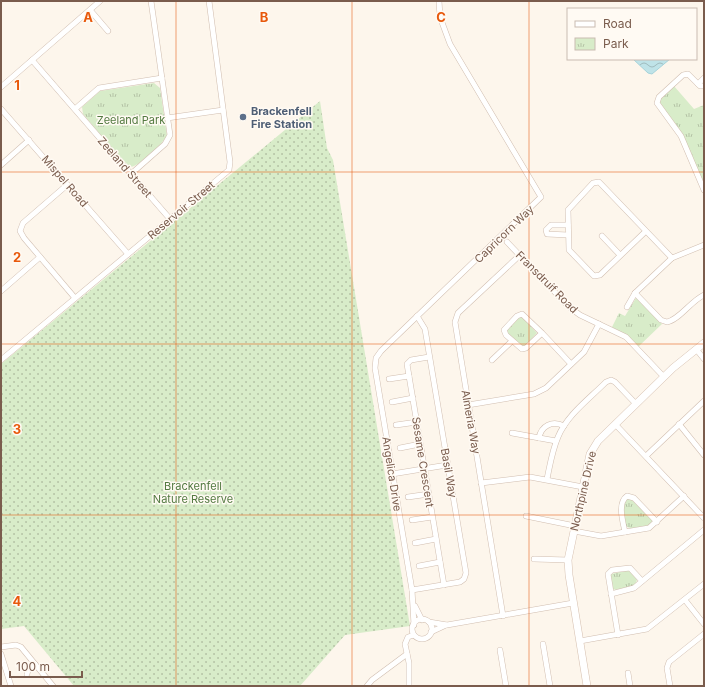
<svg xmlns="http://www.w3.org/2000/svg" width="705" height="687" viewBox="0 0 705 687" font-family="Inter,sans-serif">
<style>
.grass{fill:url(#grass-dots)}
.park{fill:url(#park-tufts)}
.water{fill:url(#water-waves);stroke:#a5d3da}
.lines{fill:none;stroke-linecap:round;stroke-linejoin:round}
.street-casing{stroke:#d1beb0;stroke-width:6}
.secondary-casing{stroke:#d6c0b0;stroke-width:8}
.street{stroke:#fff;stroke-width:5}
.secondary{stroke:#fff;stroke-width:7}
.grid{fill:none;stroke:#e8590c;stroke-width:1;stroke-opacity:0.55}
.service-dot{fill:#5c6f8a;stroke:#fffaf3;stroke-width:1.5}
.labels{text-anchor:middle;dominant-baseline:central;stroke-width:3;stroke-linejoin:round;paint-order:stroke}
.service-label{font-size:11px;font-weight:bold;fill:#4e5e75;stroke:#fffaf3;text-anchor:start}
.park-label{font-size:11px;fill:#537a41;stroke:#fffaf3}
.street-label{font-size:11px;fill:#7a5c4d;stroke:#fffaf3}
.grid-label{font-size:13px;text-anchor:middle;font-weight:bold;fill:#e8590c;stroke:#fffaf3;stroke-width:3;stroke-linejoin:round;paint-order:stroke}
</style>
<defs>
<pattern id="grass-dots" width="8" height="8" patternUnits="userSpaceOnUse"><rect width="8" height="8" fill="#d8ecc9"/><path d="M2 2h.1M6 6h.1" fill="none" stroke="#b4c2a5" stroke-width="1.8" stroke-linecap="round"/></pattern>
<pattern id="park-tufts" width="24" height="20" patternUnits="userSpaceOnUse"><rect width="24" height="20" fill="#d8ecc9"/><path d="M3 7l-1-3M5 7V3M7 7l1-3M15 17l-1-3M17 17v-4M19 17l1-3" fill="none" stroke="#b4c2a5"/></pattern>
<pattern id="water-waves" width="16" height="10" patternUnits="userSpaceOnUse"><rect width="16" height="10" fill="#bfe3e8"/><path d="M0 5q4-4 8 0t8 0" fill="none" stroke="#a0bbbe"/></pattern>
</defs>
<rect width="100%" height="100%" fill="#fdf6ec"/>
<!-- grass -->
<path class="grass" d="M320,101L327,148L333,160L410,626L345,635L300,686H74L24,626L1,629V364Z"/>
<!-- park -->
<g class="park">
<path d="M154,83L160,88L167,136C162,144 139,167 130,167L114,151L83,114L82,107L100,91Z"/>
<path d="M674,86L694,109L704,105V185L683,135L660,105V99Z"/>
<path d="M636,298L662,324L638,347L612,327L619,313L625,316Z"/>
<path d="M521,316L537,333L524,347L508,334L507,330L518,317Z"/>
<path d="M627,498H630L652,519V523C646,528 633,531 626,526C624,517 621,507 627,498Z"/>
<path d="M629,570L637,579L636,584C630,588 620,592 613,589L610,577L611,574Z"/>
</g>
<!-- water -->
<path class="water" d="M633,59H670L652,74L648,73Z"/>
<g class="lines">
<!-- street casing -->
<g class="street-casing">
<g id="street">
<path d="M90,10L108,31"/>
<path d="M32,60L170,219"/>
<path d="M698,84L704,78"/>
<path d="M704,86H700L688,74L683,75L659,97L657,103L681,136L704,190"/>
<path d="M1,87L100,1"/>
<path d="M1,109L128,254"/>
<path d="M75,109L99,88L162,78"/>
<path d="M167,118L223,110"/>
<path d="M1,165L29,140"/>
<path d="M131,174L165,144L170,135L151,1"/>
<path d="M67,185L23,223L20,231L24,238L75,298"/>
<path d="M568,225H551L546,230L547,234L568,235"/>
<path d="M646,231L600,275L594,276L569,250L568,210L593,183L599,182L600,183L672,258"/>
<path d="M602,236L620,255"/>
<path d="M507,242L569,307L580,315L626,337L664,377"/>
<path d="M1,291L40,257"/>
<path d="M635,293L661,320L667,322C679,320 691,301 704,295"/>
<path d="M627,307L635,293L672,258L704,245"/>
<path d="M542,333L522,314L517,316L504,330L506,335L522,349L526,348L542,333L571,364"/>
<path d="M696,349L704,359"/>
<path d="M429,357L411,360L407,364L444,585"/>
<path d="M1,360L229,170L230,162L209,1"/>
<path d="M492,360L512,341"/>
<path d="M389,379L409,376"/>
<path d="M392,402L413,398"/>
<path d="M468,405L534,394L546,388L584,352L599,324"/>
<path d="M615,424L704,518"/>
<path d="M679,424L704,455"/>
<path d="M396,425L417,422"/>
<path d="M512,433L556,441"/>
<path d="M539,438C541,426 552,420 564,426"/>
<path d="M400,448L420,444"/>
<path d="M646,456L704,401"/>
<path d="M392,474L447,465"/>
<path d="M547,479C550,465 552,451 558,437C567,415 589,399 606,382L611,380L615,382L636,404"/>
<path d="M481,483L530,477L583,487"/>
<path d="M408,497L429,494"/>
<path d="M526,516L575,526"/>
<path d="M412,520L432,517"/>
<path d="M574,531L601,536L649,528L684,496"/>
<path d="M625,532C623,522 617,503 627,496L634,498L657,522"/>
<path d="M415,543L436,539"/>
<path d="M534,559L568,560"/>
<path d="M419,566L440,562"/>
<path d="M412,590L460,582L464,579L466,573L425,329L417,316"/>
<path d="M611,594L634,588L704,530"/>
<path d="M685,600L704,624"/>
<path d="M415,606L422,620"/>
<path d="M503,616L455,322L458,313L520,255"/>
<circle cx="422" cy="629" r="10"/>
<path d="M429,622L447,625L573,603"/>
<path d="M414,625L412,590L375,368L376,358L381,351L541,197L450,44L440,17L439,1"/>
<path d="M431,632L446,625"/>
<path d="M618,635L608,574L612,570L630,568L642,581"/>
<path d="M580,641L647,629L704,584"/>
<path d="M543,644L550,686"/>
<path d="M1,647L16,645L21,647L53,686"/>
<path d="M500,650L506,686"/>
<path d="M1,654L11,686"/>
<path d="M628,673L630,686"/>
<path d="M27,674L28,670L35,664"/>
<path d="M367,686L372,680L407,654"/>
<path d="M409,686V663L405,644L408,637L414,635"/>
<path d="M670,686L667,668L669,662L704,634"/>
</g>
</g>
<!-- secondary casing -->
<g class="secondary-casing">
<path id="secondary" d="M587,686L569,575L568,560L590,454L598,441L673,368L704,343"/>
</g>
<!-- street -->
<use href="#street" class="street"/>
<!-- secondary -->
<use href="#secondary" class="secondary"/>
</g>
<!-- grid -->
<path class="grid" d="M176,1V686M352,1V686M529,1V686M1,172H704M1,344H704M1,515H704"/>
<!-- markers -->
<circle class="service-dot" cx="243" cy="117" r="4"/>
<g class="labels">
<!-- service labels -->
<g class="service-label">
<text x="251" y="111">Brackenfell<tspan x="251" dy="13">Fire Station</tspan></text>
</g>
<!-- park labels -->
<g class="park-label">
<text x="131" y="120">Zeeland Park</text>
<text x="193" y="486">Brackenfell<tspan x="193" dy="13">Nature Reserve</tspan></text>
</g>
<!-- street labels -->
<g class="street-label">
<text transform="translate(125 167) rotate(49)">Zeeland Street</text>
<text transform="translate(65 181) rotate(49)">Mispel Road</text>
<text transform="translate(181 210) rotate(-40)">Reservoir Street</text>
<text transform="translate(504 234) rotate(-44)">Capricorn Way</text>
<text transform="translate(547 282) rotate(45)">Fransdruif Road</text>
<text transform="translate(471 422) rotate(80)">Almeria Way</text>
<text transform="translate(423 462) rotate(81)">Sesame Crescent</text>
<text transform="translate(449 473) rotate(80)">Basil Way</text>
<text transform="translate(392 474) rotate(81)">Angelica Drive</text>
<text transform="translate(583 491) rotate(-77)">Northpine Drive</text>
</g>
</g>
<g class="grid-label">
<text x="88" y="22">A</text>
<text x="264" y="22">B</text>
<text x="441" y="22">C</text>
<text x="17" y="90">1</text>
<text x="17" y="262">2</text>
<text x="17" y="434">3</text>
<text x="17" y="606">4</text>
</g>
<!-- border -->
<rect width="705" height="687" fill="none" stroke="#7a5c4d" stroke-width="4"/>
<!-- legend -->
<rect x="567" y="8" width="130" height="52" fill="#fffaf3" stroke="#cabbb1"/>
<rect x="575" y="21" width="20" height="6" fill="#ffffff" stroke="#cabbb1"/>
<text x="603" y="28" font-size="12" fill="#7a5c4d">Road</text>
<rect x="575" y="38" width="20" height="12" fill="url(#park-tufts)" stroke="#cabbb1"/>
<text x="603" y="48" font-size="12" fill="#7a5c4d">Park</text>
<!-- scale -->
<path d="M10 671v6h72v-6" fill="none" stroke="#7a5c4d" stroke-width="2"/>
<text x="16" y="671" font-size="12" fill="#7a5c4d" stroke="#fffaf3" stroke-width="3" paint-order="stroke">100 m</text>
</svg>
